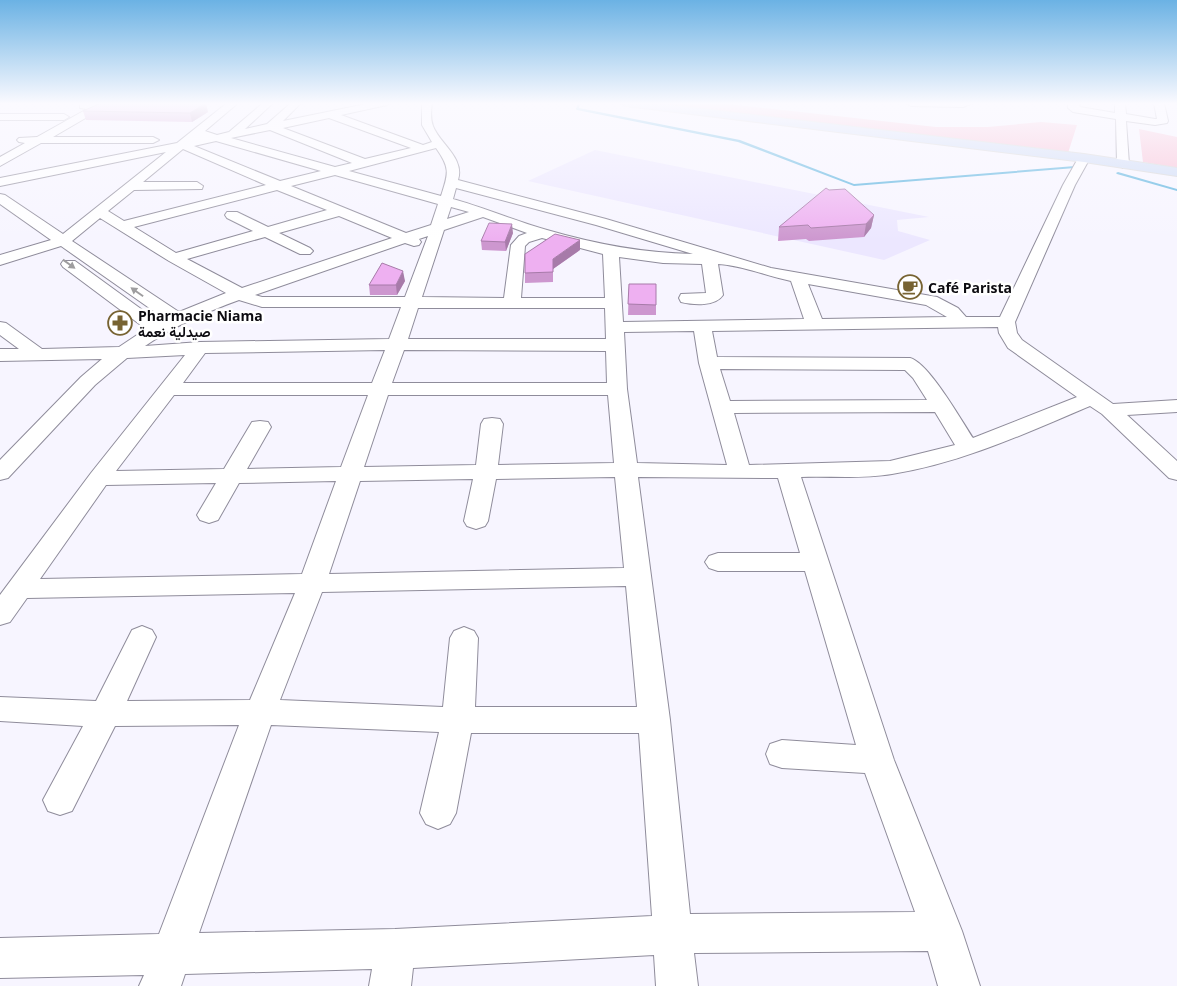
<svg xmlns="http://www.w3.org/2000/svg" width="1177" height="986" viewBox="0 0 1177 986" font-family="'Open Sans',Vazirmatn,sans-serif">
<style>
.built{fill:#ece7ff}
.green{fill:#f9bcd2}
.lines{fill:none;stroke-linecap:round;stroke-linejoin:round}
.stream{fill:#51afdd;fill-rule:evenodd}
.minor-casing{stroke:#8f8c9b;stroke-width:2}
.major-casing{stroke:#d3d3d4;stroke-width:2}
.minor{fill:#fff;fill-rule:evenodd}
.major{fill:#cbd9f5;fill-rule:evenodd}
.wall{fill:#cd97cf}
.shaded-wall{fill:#a77ba9}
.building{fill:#eeb0f1;stroke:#a77ba9}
.oneway{fill:#9e9d9f}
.labels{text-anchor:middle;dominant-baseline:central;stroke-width:5;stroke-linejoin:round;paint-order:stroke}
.far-poi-label{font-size:14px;font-weight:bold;fill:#0c0b10;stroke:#fff;text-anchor:start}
</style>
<rect width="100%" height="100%" fill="#f7f5ff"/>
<!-- built -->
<path class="built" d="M595,150L929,217L897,220L898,231L930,240L884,260L528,181Z"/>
<!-- green -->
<g class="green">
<path d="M651,103H719L936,127H988L1041,122L1077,125L1068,153Z"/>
<path d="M1139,129L1177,137V168L1143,162Z"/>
</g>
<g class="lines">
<!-- stream -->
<g class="stream">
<path d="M578,103H580L579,108L740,140L854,184L1075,166L1077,167L1075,168L854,186L738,142L577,110L576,109Z"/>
<path d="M1118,172L1177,189V191L1117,174L1116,173Z"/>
</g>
<!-- minor casing -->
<g class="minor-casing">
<g id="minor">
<path d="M97,103H127L132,106L127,109H101L53,137H153L159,140L153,143H41L0,166V157L25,143L19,142L17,140L19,138L37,137L87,109L80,108V104Z"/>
<path d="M227,103H238L205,131L217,135L229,132L263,103H273L245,129L267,124L291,103H301L283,121L371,103H388L387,105L341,115L423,145L432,142L422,125V103H432C431,110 430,118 433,126C440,144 465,158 458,180L606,219L771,268L937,297L958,308L966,317H1000L1063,185L1080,155H1088L1090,158L1075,185L1015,322L1017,333L1022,340L1113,404L1177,400V412L1127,415L1177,461V480L1169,478L1102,414L1090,406C1026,433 962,463 892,474C863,479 830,476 801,477L894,760L962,931L980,986H938L928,951L694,953L698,986H656L654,955L413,968L411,986H369L372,969L185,974L181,986H139L144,975L0,978V938L159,934L239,725L115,726L72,811L60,815L48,811L43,800L83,726L0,721V697L96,701L132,630L142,626L152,630L156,637L127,701L250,700L295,593L27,598L10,622L0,625V595L91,473L185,355L127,358L121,363L95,385L8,478L0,480V460L81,377L102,359L0,361V349H19L0,335V322L6,323L42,349L119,347L146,329L63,267L61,264L63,261H75L159,322L165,319L61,246L0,265V255L51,240L0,204V194L5,195L63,234L166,152L0,186V178L177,143ZM329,118L411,148L365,159L283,128ZM270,130L352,163L335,167L231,138ZM216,141L321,171L280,181L194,146ZM436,148C451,169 448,174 441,196L349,171ZM183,149L266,185L124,221L108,211L134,190L202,189L203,186L197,182H143ZM335,175L438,204L431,225L406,233L291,186ZM456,188L596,225L693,254C643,253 595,244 547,230C515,221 485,208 453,199ZM277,190L327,210L268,227L237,212H227L225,215L227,218L253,231L176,253L134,227ZM451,207L469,212L447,219ZM339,216L392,238L242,288L187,259L265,237L300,254H310L313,251L310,248L279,233ZM483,217L527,233L519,236L511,245L504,298L422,297L444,230ZM100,218L169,261L226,293L179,312L72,241ZM428,236L405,297H262L255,295L405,243L414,246L419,245L421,242L419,239ZM542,238L603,254L605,298H521L525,246L529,242ZM619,257L663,263L702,264L706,293L681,294L679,298L681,302C693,305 715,307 723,295L718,264C741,265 767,276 791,281L804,319L623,322ZM808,284L926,305L947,317L822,319ZM239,300L262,307H401L389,339L200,342L145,346C174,326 206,312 239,300ZM418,308H605L606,339H408ZM998,327L999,333L1008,348L1077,397L973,438C961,420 929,363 910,358L717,357L712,331ZM694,331L699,363L727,465L637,463L627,389L624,332ZM385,350L372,383H183L205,353ZM404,350L606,351L607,383H392ZM720,369L905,370L913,378L927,400L730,401ZM174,395H368L341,467L247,469L271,427L268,422L260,421L252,422L224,469L116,471ZM388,395H608L614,463L498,465L503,424L500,419L492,418L484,419L481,424L476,465L364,467ZM935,412L955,445L890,461L749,465L734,413ZM615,477L624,568L329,574L360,481L473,479L464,521L467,526L476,529L485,526L488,521L496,479ZM638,477L778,478L800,553H718L709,556L705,562L709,568L718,571H805L856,745L782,740L770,744L766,754L770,764L782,768L865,773L915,912L690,914L670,720ZM336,481L302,574L40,579L106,485L216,483L197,515L200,520L209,523L218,520L239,483ZM626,586L637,707H475L478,638L474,631L464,627L454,631L450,638L443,707L280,700L322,592ZM271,725L439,732L420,813L426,824L438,829L450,824L456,813L471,733H639L652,916L395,929L199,933Z"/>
<path d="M906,103H973L963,107L911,106Z"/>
<path d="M1068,103H1078L1080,107L1115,113V103H1125L1126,114L1155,119H1157L1154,103H1164L1168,121L1167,123L1155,125L1126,121L1129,164L1123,168L1117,164L1116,119L1073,112L1068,108Z"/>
<path d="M0,114H64L69,117L64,120H0Z"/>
</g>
</g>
<!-- major casing -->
<g class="major-casing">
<path id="major" d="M620,103H651L1084,154L1177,168V176L1084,162L626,106Z"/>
</g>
<!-- minor -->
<use href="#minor" class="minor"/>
<!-- major -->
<use href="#major" class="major"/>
</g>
<!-- wall -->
<g class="wall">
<path d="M83,111L208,112L192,122L86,120Z"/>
<path d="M829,190L874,215L871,228L864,237L809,241L806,239L778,241L779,227Z"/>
<path d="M513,233L506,251L482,250L481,241Z"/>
<path d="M580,250L553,269V282L525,283V273Z"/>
<path d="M405,281L397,295H370L369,285Z"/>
<path d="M629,284L656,305V315H628Z"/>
</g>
<!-- shaded-wall -->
<g class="shaded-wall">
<path d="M206,103L208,112L192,122L190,113Z"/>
<path d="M874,215L871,228L864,237L866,224Z"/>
<path d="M512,224L513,233L506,251L505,242Z"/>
<path d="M580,240V250L553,269V259Z"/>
<path d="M403,271L405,281L397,295L396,285Z"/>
</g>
<!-- building -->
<g class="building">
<path d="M101,103H206L190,113L83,111Z"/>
<path d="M826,188L829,190L845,189L874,215L866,224L811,228L808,225L779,227Z"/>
<path d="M489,223L512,224L505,242L481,241Z"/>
<path d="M555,234L580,240L553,259V272L525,273V254Z"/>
<path d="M382,263L403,271L396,285H369Z"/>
<path d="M629,284H656V305L628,304Z"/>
</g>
<!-- one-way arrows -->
<defs><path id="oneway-solid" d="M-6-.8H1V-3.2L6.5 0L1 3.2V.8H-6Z" transform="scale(1.25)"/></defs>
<g class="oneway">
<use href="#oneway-solid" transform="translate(69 264) rotate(36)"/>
<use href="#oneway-solid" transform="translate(137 292) rotate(-145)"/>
</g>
<!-- sky -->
<linearGradient id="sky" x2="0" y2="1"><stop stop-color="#6bb2e4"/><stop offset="0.43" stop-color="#fbfaff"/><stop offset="1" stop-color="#fbfaff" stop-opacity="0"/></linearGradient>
<rect width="1177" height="241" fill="url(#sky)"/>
<!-- icons -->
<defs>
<g id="cafe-ring" transform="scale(1.25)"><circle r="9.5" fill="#fff" stroke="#776332" stroke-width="1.5"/><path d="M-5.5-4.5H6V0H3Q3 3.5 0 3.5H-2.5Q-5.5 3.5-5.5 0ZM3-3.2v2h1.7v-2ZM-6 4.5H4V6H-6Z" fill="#776332"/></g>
<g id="pharmacy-ring" transform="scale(1.25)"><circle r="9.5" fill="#fff" stroke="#776332" stroke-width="1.5"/><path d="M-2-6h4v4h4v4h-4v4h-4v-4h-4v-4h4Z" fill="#776332"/></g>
</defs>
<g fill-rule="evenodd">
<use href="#cafe-ring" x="910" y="287"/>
<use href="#pharmacy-ring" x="120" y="323"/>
</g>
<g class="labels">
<!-- far-poi labels -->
<g class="far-poi-label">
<text x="928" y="287">Café Parista</text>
<text x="138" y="315">Pharmacie Niama<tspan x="138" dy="16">صيدلية نعمة</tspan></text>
</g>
</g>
</svg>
